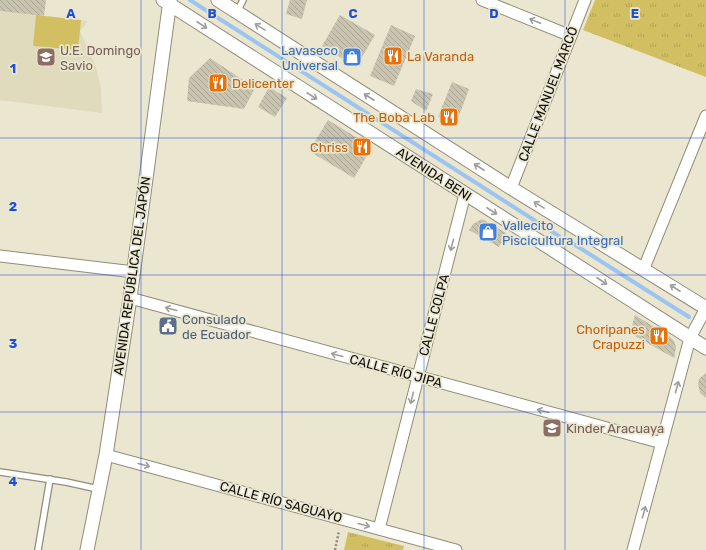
<svg xmlns="http://www.w3.org/2000/svg" width="706" height="550" viewBox="0 0 706 550" font-family="Rubik,sans-serif">
<style>
.built{fill:#e1dbbe}
.park{fill:url(#park-tufts)}
.pitch{fill:#d2bf62}
.lines{fill:none;stroke-linecap:round;stroke-linejoin:round}
.stream{stroke:#9cc4f1;stroke-width:4}
.building{fill:url(#building-back-hatch)}
.service-casing{stroke:#918d78;stroke-width:8}
.minor-casing{stroke:#918d78;stroke-width:13}
.tertiary-casing{stroke:#918d78;stroke-width:15}
.path{stroke:#8f8c7c;stroke-width:2.5;stroke-dasharray:2 2;stroke-linecap:butt}
.service{stroke:#fff;stroke-width:5.5}
.minor{stroke:#fff;stroke-width:11}
.tertiary{stroke:#fff;stroke-width:13}
.oneway{stroke:#9f9e9b}
.grid{fill:none;stroke:#1d4ed8;stroke-width:1;stroke-opacity:0.55}
.labels{text-anchor:middle;dominant-baseline:central;stroke-width:3.5;stroke-linejoin:round;paint-order:stroke}
.education-label{font-size:13px;fill:#785e54;stroke:#eae6d0;text-anchor:start}
.shop-label{font-size:13px;fill:#366cbe;stroke:#eae6d0;text-anchor:end}
.food-label{font-size:13px;fill:#c56008;stroke:#eae6d0;text-anchor:end}
.street-label{font-size:13px;fill:#0e0d06;stroke:#eae6d0}
.service-label{font-size:13px;fill:#4e5e75;stroke:#eae6d0;text-anchor:start}
.grid-label{font-size:13px;text-anchor:middle;font-weight:bold;fill:#1d4ed8;stroke:#eae6d0;stroke-width:3.5;stroke-linejoin:round;paint-order:stroke}
</style>
<defs>
<pattern id="park-tufts" width="24" height="20" patternUnits="userSpaceOnUse"><rect width="24" height="20" fill="#d2bf62"/><path d="M3 7l-1-3M5 7V3M7 7l1-3M15 17l-1-3M17 17v-4M19 17l1-3" fill="none" stroke="#b3a354"/></pattern>
<pattern id="building-back-hatch" width="6" height="6" patternUnits="userSpaceOnUse"><rect width="6" height="6" fill="#c8c4af"/><path d="M-1 5l2 2M0 0l6 6M5-1l2 2" fill="none" stroke="#aba795"/></pattern>
</defs>
<rect width="100%" height="100%" fill="#eae6d0"/>
<!-- built -->
<path class="built" d="M0,11L88,21L80,31L95,64L101,88L102,113L0,100Z"/>
<!-- park -->
<g class="park">
<path d="M595,0H706V77L583,30Z"/>
<path d="M348,532L404,546L403,550H344Z"/>
</g>
<!-- pitch -->
<path class="pitch" d="M36,15L81,20L78,50L33,46Z"/>
<g class="lines">
<!-- stream -->
<g class="stream">
<path d="M190,0L559,236"/>
<path d="M572,243L689,317"/>
</g>
</g>
<!-- building -->
<g class="building">
<path d="M0,0H46L44,16L0,11Z"/>
<path d="M290,0H307L302,19L286,14Z"/>
<path d="M340,15L375,35L356,67L322,46Z"/>
<path d="M391,25L415,36L394,86L370,76Z"/>
<path d="M210,58L255,88L244,109L187,101L189,78Z"/>
<path d="M452,82L469,89L456,124L438,117Z"/>
<path d="M269,87L287,98L275,117L258,107Z"/>
<path d="M416,89L433,94L426,111L411,101Z"/>
<path d="M328,120L372,147L354,178L309,151Z"/>
<path d="M482,219L506,233L499,247L469,230L473,224Z"/>
<path d="M635,315L669,336L674,341L676,347L674,358L630,333Z"/>
<path d="M706,373V398L700,393L698,384L699,379Z"/>
</g>
<g class="lines">
<!-- service casing -->
<g class="service-casing">
<g id="service">
<path d="M237,12L243,0"/>
<path d="M0,472L66,482L98,489"/>
<path d="M38,550L50,479"/>
</g>
</g>
<!-- minor casing -->
<g class="minor-casing">
<g id="minor">
<path d="M482,0L571,36"/>
<path d="M511,188L585,0"/>
<path d="M0,256L134,272"/>
<path d="M644,268L706,116"/>
<path d="M130,298L662,443"/>
<path d="M106,455L456,550"/>
<path d="M379,529L465,194"/>
<path d="M633,550L690,338L706,308"/>
</g>
</g>
<!-- tertiary casing -->
<g class="tertiary-casing">
<g id="tertiary">
<path d="M163,0L706,348"/>
<path d="M218,0L511,188L706,308"/>
<path d="M87,550L106,455L130,298L170,0"/>
</g>
</g>
<!-- path -->
<path class="path" d="M335,550L339,531"/>
<!-- service -->
<use href="#service" class="service"/>
<!-- minor -->
<use href="#minor" class="minor"/>
<!-- tertiary -->
<use href="#tertiary" class="tertiary"/>
</g>
<!-- one-way arrows -->
<defs><path id="oneway-shaft" d="M-6 0H5M1.5-3L5.5 0L1.5 3" fill="none" stroke-width="1.6" stroke-linecap="round" stroke-linejoin="round"/></defs>
<g class="oneway">
<use href="#oneway-shaft" transform="translate(535 21) rotate(-158)"/>
<use href="#oneway-shaft" transform="translate(202 25) rotate(33)"/>
<use href="#oneway-shaft" transform="translate(260 27) rotate(-148)"/>
<use href="#oneway-shaft" transform="translate(312 96) rotate(33)"/>
<use href="#oneway-shaft" transform="translate(369 97) rotate(-147)"/>
<use href="#oneway-shaft" transform="translate(479 167) rotate(-147)"/>
<use href="#oneway-shaft" transform="translate(539 205) rotate(-149)"/>
<use href="#oneway-shaft" transform="translate(492 211) rotate(33)"/>
<use href="#oneway-shaft" transform="translate(452 245) rotate(105)"/>
<use href="#oneway-shaft" transform="translate(602 281) rotate(33)"/>
<use href="#oneway-shaft" transform="translate(675 288) rotate(-147)"/>
<use href="#oneway-shaft" transform="translate(171 309) rotate(-165)"/>
<use href="#oneway-shaft" transform="translate(337 355) rotate(-165)"/>
<use href="#oneway-shaft" transform="translate(677 387) rotate(-75)"/>
<use href="#oneway-shaft" transform="translate(412 398) rotate(104)"/>
<use href="#oneway-shaft" transform="translate(543 411) rotate(-165)"/>
<use href="#oneway-shaft" transform="translate(144 465) rotate(15)"/>
<use href="#oneway-shaft" transform="translate(644 512) rotate(-75)"/>
<use href="#oneway-shaft" transform="translate(364 525) rotate(15)"/>
</g>
<!-- grid -->
<path class="grid" d="M141,0V550M282,0V550M424,0V550M565,0V550M0,138H706M0,275H706M0,412H706"/>
<!-- icons -->
<defs>
<g id="restaurant-square" transform="scale(1)"><rect x="-9" y="-9" width="18" height="18" rx="4" fill="#e8710a" stroke="#eae6d0"/><path d="M-5-6h1v4h1v-4h1v4h1v-4h1v5L-1.5 .5V6h-2V.5L-5-1ZM5-6V6H3V1.5H1.5Q1.5-4 5-6Z" fill="#fff"/></g>
<g id="school-square" transform="scale(1)"><rect x="-9" y="-9" width="18" height="18" rx="4" fill="#8d6e63" stroke="#eae6d0"/><path d="M0-5L7-2L0 1L-7-2ZM-4 1L0 2.5L4 1V4Q0 6-4 4Z" fill="#fff"/></g>
<g id="shop-square" transform="scale(1)"><rect x="-9" y="-9" width="18" height="18" rx="4" fill="#3f7fe0" stroke="#eae6d0"/><path d="M-5-2.5h2.3a2.7 3.5 0 0 1 5.4 0H5L5.5 6h-11ZM-1.5-2.5h3a1.5 2.3 0 0 0-3 0Z" fill="#fff"/></g>
<g id="civic-square" transform="scale(1)"><rect x="-9" y="-9" width="18" height="18" rx="4" fill="#5c6f8a" stroke="#eae6d0"/><path d="M-.6-6.5H3V-4.5H.6V-3L4-1V1h2V6H-6V1h2V-1L-.6-3ZM-1.2 2.5V6h2.4V2.5Z" fill="#fff"/></g>
</defs>
<g fill-rule="evenodd">
<use href="#restaurant-square" x="393" y="56"/>
<use href="#school-square" x="46" y="57"/>
<use href="#shop-square" x="352" y="57"/>
<use href="#restaurant-square" x="218" y="83"/>
<use href="#restaurant-square" x="449" y="117"/>
<use href="#restaurant-square" x="362" y="147"/>
<use href="#shop-square" x="488" y="232"/>
<use href="#civic-square" x="168" y="326"/>
<use href="#restaurant-square" x="659" y="336"/>
<use href="#school-square" x="552" y="428"/>
</g>
<g class="labels">
<!-- education labels -->
<g class="education-label">
<text x="60" y="50">U.E. Domingo<tspan x="60" dy="15">Savio</tspan></text>
<text x="566" y="428">Kinder Aracuaya</text>
</g>
<!-- shop labels -->
<g class="shop-label">
<text x="338" y="50">Lavaseco<tspan x="338" dy="15">Universal</tspan></text>
<text x="502" y="225" text-anchor="start">Vallecito<tspan x="502" dy="15">Piscicultura Integral</tspan></text>
</g>
<!-- food labels -->
<g class="food-label">
<text x="407" y="56" text-anchor="start">La Varanda</text>
<text x="232" y="83" text-anchor="start">Delicenter</text>
<text x="435" y="117">The Boba Lab</text>
<text x="348" y="147">Chriss</text>
<text x="645" y="329">Choripanes<tspan x="645" dy="15">Crapuzzi</tspan></text>
</g>
<!-- street labels -->
<g class="street-label">
<text transform="translate(548 94) rotate(-69)">CALLE MANUEL MARCÓ</text>
<text transform="translate(434 174) rotate(33)">AVENIDA BENI</text>
<text transform="translate(132 276) rotate(-82)">AVENIDA REPÚBLICA DEL JAPÓN</text>
<text transform="translate(434 315) rotate(-75)">CALLE COLPA</text>
<text transform="translate(396 371) rotate(15)">CALLE RÍO JIPA</text>
<text transform="translate(281 502) rotate(15)">CALLE RÍO SAGUAYO</text>
</g>
<!-- service labels -->
<g class="service-label">
<text x="182" y="319">Consulado<tspan x="182" dy="15">de Ecuador</tspan></text>
</g>
</g>
<g class="grid-label">
<text x="71" y="18">A</text>
<text x="212" y="18">B</text>
<text x="353" y="18">C</text>
<text x="494" y="18">D</text>
<text x="635" y="18">E</text>
<text x="13" y="73">1</text>
<text x="13" y="211">2</text>
<text x="13" y="348">3</text>
<text x="13" y="486">4</text>
</g>
</svg>
